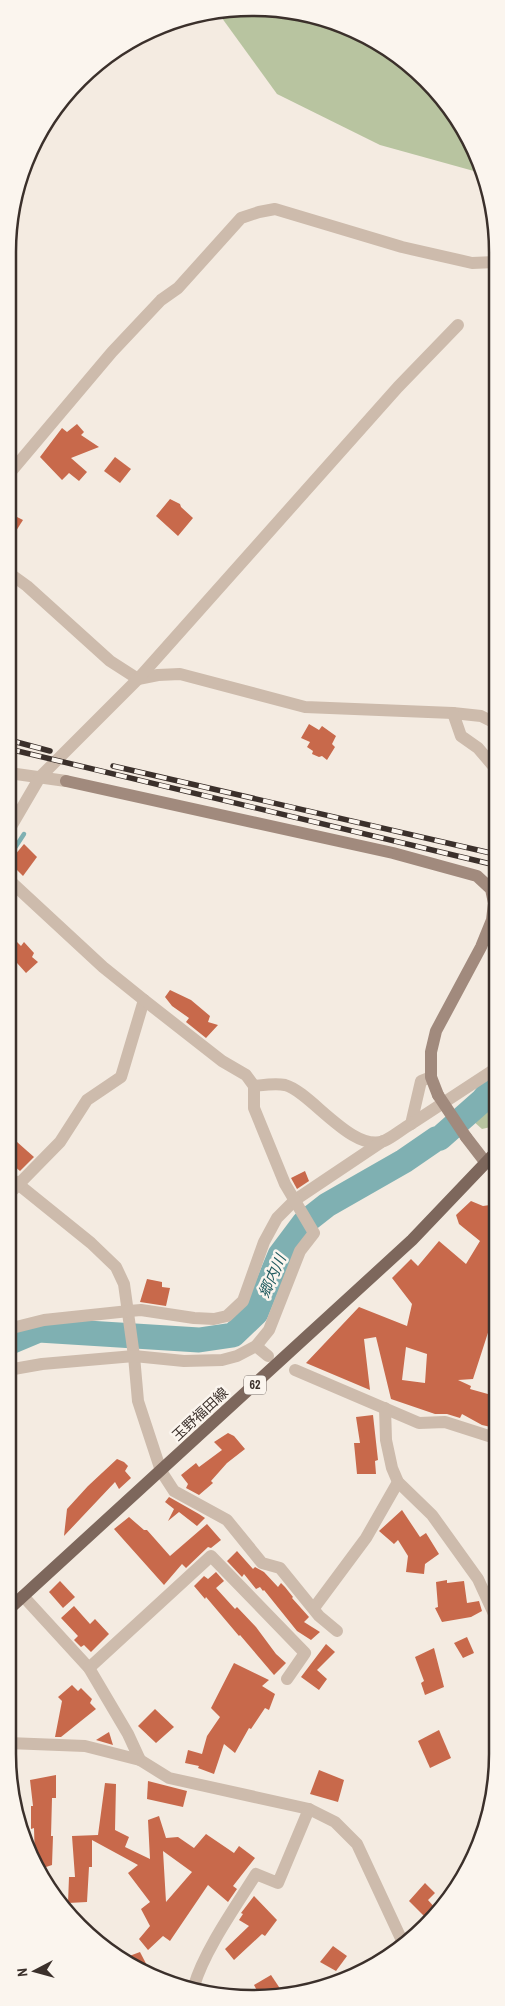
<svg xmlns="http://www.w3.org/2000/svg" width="505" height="2006" viewBox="0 0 505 2006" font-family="'Archivo Narrow','Noto Sans JP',sans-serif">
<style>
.green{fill:#b8c4a0}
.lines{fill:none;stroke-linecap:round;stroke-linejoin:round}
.stream{stroke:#7fb0b2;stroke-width:4.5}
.river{stroke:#7fb0b2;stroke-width:25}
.building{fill:#c8694b;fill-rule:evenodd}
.street{stroke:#cdbbac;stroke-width:12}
.secondary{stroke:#a18a7d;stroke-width:12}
.primary{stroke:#7d675c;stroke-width:12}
.rail-casing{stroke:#3b302b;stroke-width:5.5}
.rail{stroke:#fbf5ee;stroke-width:4;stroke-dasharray:11;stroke-linecap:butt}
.secondary-bridge{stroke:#a18a7d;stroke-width:12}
.labels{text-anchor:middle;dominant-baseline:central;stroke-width:5;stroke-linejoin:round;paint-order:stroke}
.shield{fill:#fbf5ee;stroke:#756b66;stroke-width:1}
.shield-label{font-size:12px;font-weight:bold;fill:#3b302b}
.street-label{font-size:14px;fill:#3b302b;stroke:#fbf5ee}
.water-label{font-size:15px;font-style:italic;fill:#1f5a5e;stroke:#fbf5ee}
.rim{fill:none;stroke:#3b302b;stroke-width:2.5}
</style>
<rect width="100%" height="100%" fill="#f4ebe1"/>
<!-- green -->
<g class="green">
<path d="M285,10L361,33L426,79L472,144L481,173L380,145L277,94L219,14Z"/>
<path d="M495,1093V1126L482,1129L472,1120Z"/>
</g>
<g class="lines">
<!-- stream -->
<path class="stream" d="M9,857L24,834"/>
<!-- river -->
<path class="river" d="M8,1343L39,1330L199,1340L233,1335L256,1313L280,1255L304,1223L327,1205L404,1161L436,1139L440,1138L483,1100L495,1085"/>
</g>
<!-- building -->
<g class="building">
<path d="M77,424L84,432L81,435L99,447L71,458L87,472L79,481L69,473L62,480L40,457L62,428L67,432Z"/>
<path d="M115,457L131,469L120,483L104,471Z"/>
<path d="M170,499L180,504L181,507L193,518L178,536L156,516Z"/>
<path d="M9,513L23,520L9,542Z"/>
<path d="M309,724L319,730L322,726L336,736L332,744L335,747L327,760L322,756L319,757L312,754L313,751L307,747L310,742L301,738Z"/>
<path d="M24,844L37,857L23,876L9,862Z"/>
<path d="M17,942L21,946L24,942L34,953L32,957L38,962L26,973L9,954Z"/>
<path d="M170,990L191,1000L210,1016L208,1022L218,1025L206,1038L186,1022L189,1018L172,1006L165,997Z"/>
<path d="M8,1134L34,1157L20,1171L8,1161Z"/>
<path d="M305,1171L309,1181L297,1189L291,1178Z"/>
<path d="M471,1201L483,1206L490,1205L495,1208V1311L473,1379L458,1380L471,1386L470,1389L495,1396V1428L482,1425L462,1414L460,1418L447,1414H435L391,1399L376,1337L364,1339L370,1390L306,1363L359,1307L407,1326L412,1304L392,1278L411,1259L418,1266L439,1241L466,1264L480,1241L459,1224L456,1215ZM406,1347L427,1354L425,1383L402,1380Z"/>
<path d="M147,1279L162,1282V1287L170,1288L166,1306L140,1302Z"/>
<path d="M373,1415L378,1460L375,1461L376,1474H357L354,1443H360L356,1417Z"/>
<path d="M228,1433L234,1436L245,1449L227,1463L211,1481L213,1483L199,1495L186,1488L188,1484L181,1475L196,1463L199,1467L222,1450L214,1442Z"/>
<path d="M117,1459L124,1462L128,1466L125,1471L131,1478L119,1489L115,1482L64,1536L67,1509L88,1486Z"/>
<path d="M169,1497L199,1514L205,1518L197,1526L179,1512L168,1521L174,1509L165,1502Z"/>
<path d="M402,1510L420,1537L426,1533L439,1554L425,1564L424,1574L406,1572L408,1556L398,1540L394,1544L379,1531Z"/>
<path d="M129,1517L144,1530H147L170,1556L207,1524L221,1540L211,1548L208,1547L186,1568L182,1564L164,1585L114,1529Z"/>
<path d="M237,1551L253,1569L255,1567L264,1572L278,1587L281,1583L285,1587L293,1597L292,1598L309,1617L304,1622L320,1632L311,1640L297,1631L264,1590L263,1591L260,1587L256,1589L244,1574L242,1577L227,1561Z"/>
<path d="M216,1572L224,1581L216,1588L235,1609L237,1607L256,1627L276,1654L286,1663L274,1675L240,1635L239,1636L206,1597L205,1599L194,1586L204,1576L208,1579Z"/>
<path d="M447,1580V1583L464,1581L467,1603L479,1601L482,1611L471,1617L442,1622L435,1608L438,1607L436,1582Z"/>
<path d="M60,1581L75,1597L63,1608L49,1592Z"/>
<path d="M74,1606L90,1624L95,1619L109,1634L91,1652L84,1645L81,1647L74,1640L78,1636L61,1618Z"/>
<path d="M467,1637L474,1653L463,1658L454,1643Z"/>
<path d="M326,1644L335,1652L317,1670L327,1679L319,1690L301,1677Z"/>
<path d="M434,1648L444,1687L425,1695L421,1683L424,1681L415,1657Z"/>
<path d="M234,1663L269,1680L262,1686L275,1694L269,1710L265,1708L251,1729L249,1728L235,1753L224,1744L214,1774L198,1768L199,1766L185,1763L188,1750L202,1754L207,1736L220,1717L211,1708Z"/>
<path d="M72,1685L78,1691L81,1688L92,1699L90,1703L96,1709L61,1737H55L62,1701L58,1697Z"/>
<path d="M155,1709L174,1727L156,1743L138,1726Z"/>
<path d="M439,1730L451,1758L430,1768L418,1741Z"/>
<path d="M109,1732L113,1745L96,1740Z"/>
<path d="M319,1770L344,1780L338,1802L310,1794Z"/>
<path d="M56,1775V1798H52L51,1836H53L52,1865L40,1869L35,1862L34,1828L31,1829V1806H33L30,1780Z"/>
<path d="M148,1781L187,1791L183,1807L147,1799Z"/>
<path d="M105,1783L116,1784L115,1830L129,1837L125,1847L150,1859L148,1820L159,1816L166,1838L178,1837L194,1848L206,1834L234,1853L239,1846L255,1858L233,1886L237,1889L228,1902L208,1885L170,1941L163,1936L148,1950L139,1939L150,1926L141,1909L150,1902L128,1873L138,1865L92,1840V1867H89L87,1902L68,1903L69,1877H75L72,1836L98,1835ZM163,1851L192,1872L166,1902Z"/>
<path d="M425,1883L435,1893L428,1900L436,1909L427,1919L409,1901Z"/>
<path d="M254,1896L277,1920L265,1936L262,1934L234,1960L225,1949L249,1926L239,1920L243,1914L241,1913Z"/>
<path d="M333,1946L347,1956L336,1971L320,1962Z"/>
<path d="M140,1952L152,1975L144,1973L124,1958Z"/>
<path d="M271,1975L283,1993L260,1996L254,1985Z"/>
</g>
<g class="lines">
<!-- street -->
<g class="street">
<path d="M9,474L112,352L161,300L178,288L241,218L259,212L275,209L402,247L472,263L495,262"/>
<path d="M9,573L27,586L110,661L138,679L158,675L180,674L305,707L453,713L481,716L495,723"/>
<path d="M453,713L461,736L478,748L495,768"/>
<path d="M9,773L66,781"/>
<path d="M9,830L40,777L138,679L398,387L458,325"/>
<path d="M254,1086C264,1085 275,1083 285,1085C311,1092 352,1153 384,1141C393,1137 402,1129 411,1124L421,1081L431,1077"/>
<path d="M411,1124L492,1071L495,1066"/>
<path d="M8,1176L91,1243L116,1267L124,1284L134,1356L138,1401L161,1471L174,1491L227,1520L262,1563L280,1568L319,1616L337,1631"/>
<path d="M8,1195L60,1142L87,1100L121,1077L144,1000"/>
<path d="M8,1329L44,1320L129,1311L141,1310L194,1318L214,1319L227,1316L243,1301L264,1242L277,1218L295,1200L383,1141"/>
<path d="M256,1346L268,1356"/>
<path d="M8,1370L42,1364L134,1356L184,1361L222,1360L237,1356L256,1346L269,1330L300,1251L314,1233L285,1184L254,1108V1086L246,1075L222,1061L144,1000L103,967L9,880"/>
<path d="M295,1370L419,1423L445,1422L495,1438"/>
<path d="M385,1408L386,1440L392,1468L398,1482L432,1515L478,1579L495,1616"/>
<path d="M23,1596L89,1668L128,1734L140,1760"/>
<path d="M314,1608L366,1538L398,1482"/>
<path d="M89,1668L211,1556L305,1653L287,1679"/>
<path d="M8,1743L85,1746L140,1760L169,1778L309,1809L335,1822L357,1844L404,1945"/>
<path d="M194,1986C204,1951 236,1906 256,1874L278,1883L309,1809"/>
</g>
<!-- secondary -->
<g class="secondary">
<path d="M66,781L393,853L477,876L491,889L494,903L492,920L481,947L436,1031L431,1052V1077L438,1095"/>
<path d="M466,1137L486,1163"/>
</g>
<!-- primary -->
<path class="primary" d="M8,1610L412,1240L495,1153"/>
<!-- rail casing -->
<g class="rail-casing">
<g id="rail">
<path d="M9,740L50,751"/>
<path d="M9,749L495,865"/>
<path d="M113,766L495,854"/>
</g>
</g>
<!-- rail -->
<use href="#rail" class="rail"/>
<!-- secondary-bridge -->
<path class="secondary-bridge" d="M438,1095L466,1137"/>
</g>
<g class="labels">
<!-- shield labels -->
<rect class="shield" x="244" y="1375.5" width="22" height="19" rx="4"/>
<g class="shield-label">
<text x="255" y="1385">62</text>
</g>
<!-- street labels -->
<g class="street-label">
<text transform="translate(200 1414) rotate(-43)">玉野福田線</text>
</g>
<!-- water labels -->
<g class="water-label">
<text transform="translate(272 1276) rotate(-66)">郷内川</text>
</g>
</g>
<!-- crop -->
<path d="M0 0H505V2006H0ZM252 16H253A236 236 0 0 1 489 252V1754A236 236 0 0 1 253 1990H252A236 236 0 0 1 16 1754V252A236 236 0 0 1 252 16Z" fill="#fbf5ee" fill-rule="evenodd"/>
<path class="rim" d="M252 16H253A236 236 0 0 1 489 252V1754A236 236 0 0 1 253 1990H252A236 236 0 0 1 16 1754V252A236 236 0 0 1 252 16Z"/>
<!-- north arrow -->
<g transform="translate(35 1971) rotate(264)" stroke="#fbf5ee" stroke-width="4" paint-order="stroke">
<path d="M0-4L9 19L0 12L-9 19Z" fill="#3b302b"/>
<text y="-8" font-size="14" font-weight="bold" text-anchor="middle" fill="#3b302b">N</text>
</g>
</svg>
